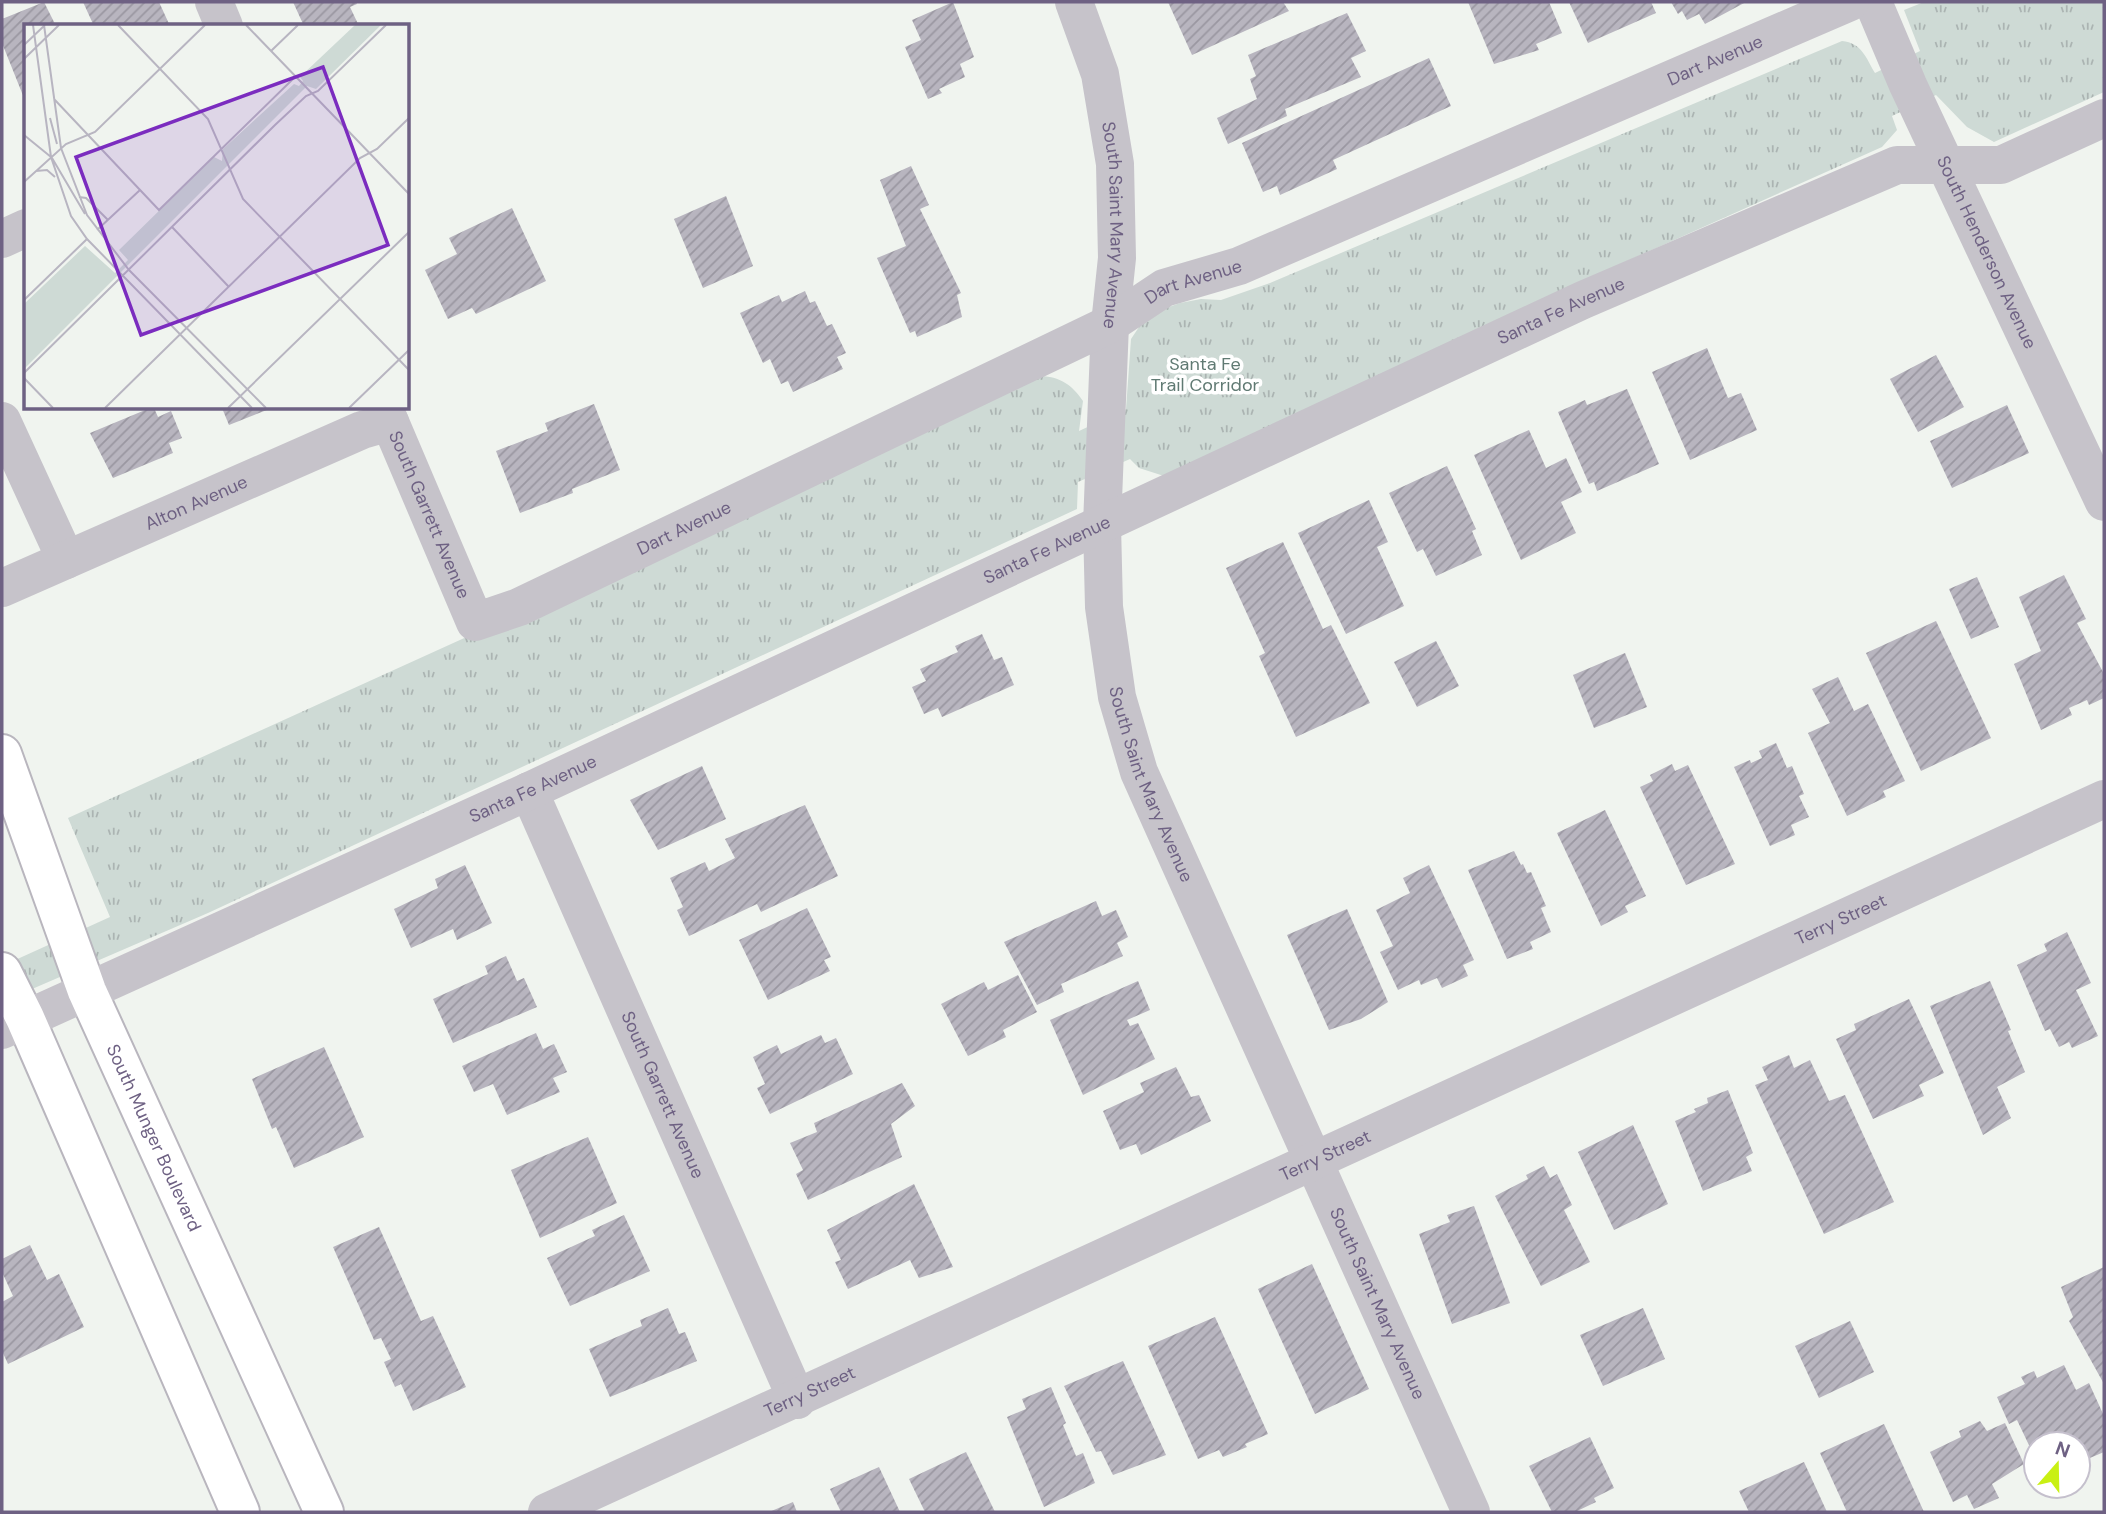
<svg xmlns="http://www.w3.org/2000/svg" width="2106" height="1514" viewBox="0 0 2106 1514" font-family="'DM Sans',sans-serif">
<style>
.grass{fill:url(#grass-tufts)}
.building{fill:url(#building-hatch)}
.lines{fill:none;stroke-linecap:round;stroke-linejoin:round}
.major-casing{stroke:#b9b6be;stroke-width:42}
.minor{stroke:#c6c3ca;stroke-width:38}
.major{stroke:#fff;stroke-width:38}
.labels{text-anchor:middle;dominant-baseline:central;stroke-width:7;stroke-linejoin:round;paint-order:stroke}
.street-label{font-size:18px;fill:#6e6183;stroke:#fff}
.park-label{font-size:18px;fill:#607a73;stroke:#fff}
.inset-road{fill:none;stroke:#b8b5c1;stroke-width:2}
.view{fill:#7b2cbf;fill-opacity:0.15;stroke:#7b2cbf;stroke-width:3.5}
.inset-edge{fill:none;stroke:#6e6183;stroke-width:3.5}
</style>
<defs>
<pattern id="grass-tufts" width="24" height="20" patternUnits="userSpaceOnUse" patternTransform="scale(1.75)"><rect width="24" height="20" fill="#cedad5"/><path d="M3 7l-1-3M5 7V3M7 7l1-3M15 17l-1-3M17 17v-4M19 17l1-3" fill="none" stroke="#abb4b2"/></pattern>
<pattern id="building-hatch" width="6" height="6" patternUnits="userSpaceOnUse" patternTransform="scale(1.75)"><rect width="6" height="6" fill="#b8b5bf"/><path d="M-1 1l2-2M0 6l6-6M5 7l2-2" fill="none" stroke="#9a97a1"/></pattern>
</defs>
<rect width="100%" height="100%" fill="#f0f4ef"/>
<!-- grass -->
<path class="grass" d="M1924,2H2104V92L1994,142L1967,127L1936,95L1892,116L1897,130L1882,147L1605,271L1164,476L1139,468L1130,459L1078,482L1077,509L208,913L2,1002V966L110,917L68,818L1041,376C1061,377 1072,385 1083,401L1079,431L1126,409L1131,339L1147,315L1180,303L1201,299L1221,300L1270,283L1842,41C1862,43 1866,58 1875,73L1920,51L1904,10Z"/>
<!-- building -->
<g class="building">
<path d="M44,2L56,26H26V103L2,43V19Z"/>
<path d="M83,2H159L170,26H94Z"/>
<path d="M293,2H356L357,4L350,7L359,26H304Z"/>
<path d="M953,2L974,57L960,64L965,77L939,89L942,93L928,99L905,47L921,40L912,20Z"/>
<path d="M1168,2H1283L1289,11L1192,55Z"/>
<path d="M1468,2H1549L1562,33L1536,44L1539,50L1494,64Z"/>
<path d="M1569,2H1651L1656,13L1588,43Z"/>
<path d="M1671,2H1746L1705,24L1699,14L1687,20L1682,11L1678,14Z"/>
<path d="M1347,13L1366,51L1351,58L1361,77L1285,109L1287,116L1228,144L1217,118L1257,99L1250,79L1256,76L1248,55Z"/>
<path d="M1429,58L1451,106L1333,160L1337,169L1280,195L1277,186L1263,192L1242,143Z"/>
<path d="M911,166L929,205L920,209L961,293L957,295L962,317L917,337L915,331L910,333L877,258L906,246L880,180Z"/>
<path d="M726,196L753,266L703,288L674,219Z"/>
<path d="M512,208L546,281L476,314L472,308L448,319L425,270L457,254L449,238Z"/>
<path d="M805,291L810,303L815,301L827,326L832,324L846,353L837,357L843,369L793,392L788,381L781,384L770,359L763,363L740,313L779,295L782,302Z"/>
<path d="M1707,348L1728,398L1741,393L1757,430L1690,460L1652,372Z"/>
<path d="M1936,355L1964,407L1918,432L1890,379Z"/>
<path d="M1627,389L1659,464L1597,491L1594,482L1589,484L1558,412L1585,400L1587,405Z"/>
<path d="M594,404L620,470L572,489L573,493L520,513L496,451L548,431L545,423Z"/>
<path d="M2007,405L2029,453L1952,488L1930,441Z"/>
<path d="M150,408H154L158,417L171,411L182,438L169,443L173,453L113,478L90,433Z"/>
<path d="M222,408H272L229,425Z"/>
<path d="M1529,430L1546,468L1566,458L1582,492L1561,502L1576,533L1521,560L1474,455Z"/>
<path d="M1447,466L1476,529L1472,531L1482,555L1436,576L1423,549L1417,552L1389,493Z"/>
<path d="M1369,500L1388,542L1377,547L1404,606L1346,634L1298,533Z"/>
<path d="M1283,542L1323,629L1331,625L1370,703L1296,737L1259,656L1265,653L1226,568Z"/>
<path d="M2064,575L2086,619L2077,623L2104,674V698L2089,705L2087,700L2069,708L2072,715L2041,730L2014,664L2041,651L2019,597Z"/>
<path d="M1977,577L1999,627L1971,639L1949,589Z"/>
<path d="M1936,621L1991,738L1921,771L1866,653Z"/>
<path d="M982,634L994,660L1002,657L1014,685L942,717L938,708L924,714L912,687L926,681L920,669L958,652L955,646Z"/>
<path d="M1436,641L1459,686L1417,707L1394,662Z"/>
<path d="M1625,653L1647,707L1594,728L1573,675Z"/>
<path d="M1838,677L1854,711L1868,704L1905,781L1883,791L1886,797L1847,816L1808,733L1830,723L1812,689Z"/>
<path d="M1776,743L1787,768L1792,766L1804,794L1799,796L1809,817L1791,825L1795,835L1770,846L1734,767L1750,760L1751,763L1762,758L1759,751Z"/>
<path d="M1672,764L1675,771L1688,765L1735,864L1686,885L1640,787L1653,781L1650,775Z"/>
<path d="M702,766L726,819L658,850L630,800Z"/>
<path d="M805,805L838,876L761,912L757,904L689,936L677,910L683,907L670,878L705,862L709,871L735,858L725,839Z"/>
<path d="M1605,810L1646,896L1625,906L1628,912L1601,926L1557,833Z"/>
<path d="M1514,851L1521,865L1523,864L1527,873L1531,872L1546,906L1541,908L1551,932L1530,942L1533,949L1507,959L1468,870Z"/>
<path d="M465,865L492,923L457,940L453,929L411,948L394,909L438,888L435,879Z"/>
<path d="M1429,865L1474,960L1463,965L1468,976L1442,988L1437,978L1421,985L1419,980L1398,990L1380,952L1393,946L1376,910L1410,893L1403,878Z"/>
<path d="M1096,901L1102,916L1116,910L1128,937L1117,943L1123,956L1061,984L1064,992L1037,1005L1004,942Z"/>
<path d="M807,908L831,957L824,960L830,971L768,1000L739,940Z"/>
<path d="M1347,909L1388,1002L1361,1019L1329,1030L1287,935Z"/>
<path d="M2067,932L2091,983L2076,990L2098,1036L2072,1048L2069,1042L2059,1047L2050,1029L2045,1031L2017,965L2047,951L2044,944Z"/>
<path d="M506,956L517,981L524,978L537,1007L453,1043L433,999L488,974L485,966Z"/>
<path d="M1018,975L1037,1012L1003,1030L1006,1037L968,1056L941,1004L984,982L988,990Z"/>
<path d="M1138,981L1150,1010L1127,1020L1130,1026L1138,1023L1155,1059L1083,1095L1050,1020Z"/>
<path d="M1990,981L2011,1030L2008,1031L2025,1072L1997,1087L2011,1118L1983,1135L1930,1006Z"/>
<path d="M1909,999L1944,1073L1919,1085L1924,1096L1873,1119L1836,1039L1856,1030L1854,1024Z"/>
<path d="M536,1033L543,1049L554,1044L567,1072L553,1078L560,1092L507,1115L493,1084L474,1092L462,1066Z"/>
<path d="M821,1035L825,1043L836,1038L853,1074L770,1114L757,1088L765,1084L753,1057L777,1045L781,1054Z"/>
<path d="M324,1047L364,1137L294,1168L276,1127L272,1129L252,1079Z"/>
<path d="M1789,1055L1794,1068L1810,1060L1829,1101L1845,1095L1894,1202L1824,1234L1755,1085L1768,1080L1762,1067Z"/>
<path d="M1176,1067L1191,1097L1199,1095L1211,1121L1141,1155L1136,1144L1120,1150L1103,1111L1144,1092L1140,1083Z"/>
<path d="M902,1083L915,1106L891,1124L902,1157L808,1200L796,1174L803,1170L790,1143L817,1132L814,1123Z"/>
<path d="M1728,1090L1753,1153L1746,1157L1752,1171L1703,1191L1675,1121L1696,1112L1694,1109L1708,1103L1707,1098Z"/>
<path d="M1633,1125L1668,1204L1614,1230L1578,1152Z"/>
<path d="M588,1137L617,1203L540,1238L511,1170Z"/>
<path d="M1544,1166L1550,1178L1557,1174L1572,1205L1564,1210L1590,1262L1541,1286L1495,1196L1528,1179L1526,1175Z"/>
<path d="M914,1184L953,1267L919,1278L910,1260L848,1289L835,1262L841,1260L827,1230Z"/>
<path d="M1474,1206L1510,1303L1452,1324L1419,1234L1450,1222L1447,1215Z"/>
<path d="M624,1215L650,1271L570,1306L547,1258L595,1236L592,1230Z"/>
<path d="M379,1227L421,1321L433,1316L466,1387L413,1411L401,1384L395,1387L384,1362L391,1359L381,1338L374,1340L333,1247Z"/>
<path d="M30,1245L47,1280L59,1274L84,1327L8,1364L2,1351V1302L13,1296L2,1272V1259Z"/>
<path d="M1312,1264L1369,1389L1315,1414L1258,1289Z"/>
<path d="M2104,1267V1384L2069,1321L2073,1317L2061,1287Z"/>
<path d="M668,1308L679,1334L685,1332L697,1361L610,1397L589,1349L642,1326L640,1320Z"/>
<path d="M1643,1308L1665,1359L1603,1386L1580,1335Z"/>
<path d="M1215,1317L1268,1434L1245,1444L1247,1447L1223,1457L1219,1450L1198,1459L1148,1346Z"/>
<path d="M1850,1321L1874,1372L1819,1398L1795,1346Z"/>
<path d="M1123,1361L1166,1455L1113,1475L1101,1451L1096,1452L1064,1386Z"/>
<path d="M2064,1365L2076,1390L2089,1383L2104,1416V1452L2078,1463V1444H2036V1460L2017,1420L2009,1424L1997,1397L2025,1384L2021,1377L2034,1371L2037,1378Z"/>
<path d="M1051,1387L1066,1423L1063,1425L1076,1456L1083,1453L1095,1483L1044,1507L1007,1417L1026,1409L1022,1399Z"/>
<path d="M1980,1421L1987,1431L2005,1423L2024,1464L1992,1484L1999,1498L1974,1509L1967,1495L1953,1502L1930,1452L1961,1437L1959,1431Z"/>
<path d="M1884,1424L1924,1512H1847L1820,1453Z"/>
<path d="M1590,1437L1614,1488L1594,1498L1596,1502L1575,1512H1552L1529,1466Z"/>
<path d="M966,1452L995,1512H925L909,1479Z"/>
<path d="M1804,1462L1827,1512H1749L1739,1491Z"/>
<path d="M879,1467L900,1512H841L830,1489Z"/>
<path d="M793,1502L797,1512H769Z"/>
</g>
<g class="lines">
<!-- major casing -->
<g class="major-casing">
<g id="major">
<path id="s8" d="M2,754L87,991L324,1512"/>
<path d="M2,972L25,1018L240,1512"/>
</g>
</g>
<!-- minor -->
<g class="minor">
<path d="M214,2L224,26"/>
<path id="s1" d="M1074,2L1100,74L1115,164L1117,258L1110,324L1102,525L1104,607L1117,697L1139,772L1471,1512"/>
<path id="s2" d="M1873,2L1908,85L2104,502"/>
<path d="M2,239L26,228"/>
<path id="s3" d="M384,408L475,622L519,607L1110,324L1164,288L1239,266L1850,2"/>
<path d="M2,421L66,560"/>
<path id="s4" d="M2,588L362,430L390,422"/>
<path id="s5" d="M529,791L797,1400"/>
<path id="s6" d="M2,1030L529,791L1583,300L1897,165H2001L2104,118"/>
<path id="s7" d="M547,1512L2104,799"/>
</g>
<!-- major -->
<use href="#major" class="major"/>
</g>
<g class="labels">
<!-- street labels -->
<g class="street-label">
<text stroke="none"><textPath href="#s3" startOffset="1596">Dart Avenue</textPath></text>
<text stroke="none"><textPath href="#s1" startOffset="229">South Saint Mary Avenue</textPath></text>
<text stroke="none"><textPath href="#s2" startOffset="275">South Henderson Avenue</textPath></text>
<text stroke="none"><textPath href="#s3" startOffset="1029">Dart Avenue</textPath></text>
<text stroke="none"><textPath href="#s6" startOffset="1717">Santa Fe Avenue</textPath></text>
<text stroke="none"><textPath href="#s4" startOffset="212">Alton Avenue</textPath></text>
<text stroke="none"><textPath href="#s3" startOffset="116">South Garrett Avenue</textPath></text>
<text stroke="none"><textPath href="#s3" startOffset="462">Dart Avenue</textPath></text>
<text stroke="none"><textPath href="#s6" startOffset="1150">Santa Fe Avenue</textPath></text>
<text stroke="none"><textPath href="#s1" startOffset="796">South Saint Mary Avenue</textPath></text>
<text stroke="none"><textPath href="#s6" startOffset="583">Santa Fe Avenue</textPath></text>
<text stroke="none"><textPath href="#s7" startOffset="1423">Terry Street</textPath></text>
<text stroke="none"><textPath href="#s5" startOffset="332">South Garrett Avenue</textPath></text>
<text stroke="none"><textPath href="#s8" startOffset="413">South Munger Boulevard</textPath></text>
<text stroke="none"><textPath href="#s7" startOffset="856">Terry Street</textPath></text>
<text stroke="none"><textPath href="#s1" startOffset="1363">South Saint Mary Avenue</textPath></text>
<text stroke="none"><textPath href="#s7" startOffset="289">Terry Street</textPath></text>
</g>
<!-- park labels -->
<g class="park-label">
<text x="1205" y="364">Santa Fe<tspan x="1205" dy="21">Trail Corridor</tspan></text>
</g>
</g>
<!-- overview -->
<g transform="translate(24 24)">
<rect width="385" height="385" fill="#f0f4ef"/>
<path d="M331,1H357L292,65L283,62L0,345V280L61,222L91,249L104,236L95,226L190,133L198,137L199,125L270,60L275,62L279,57L276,53Z" fill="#cedad5"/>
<path class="inset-road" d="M9,1L27,133L47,192L63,215L228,384M20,1L37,124L63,191L105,246L242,384M94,1L184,95L219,175L385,346M222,1L385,170M0,21L21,1M247,27L274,1M0,35L35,1M30,75L135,186L271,53M26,94L33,120M0,111L27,133M28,134L61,190M12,147L23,146L31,153M0,158L42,120L71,108L181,1M55,173L62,174L84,196M148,203L205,263M73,206L116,166M0,276L63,215M0,349L251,101L282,72L294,67L362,1M0,354L29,384M81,384L336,134L353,125L385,94M204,384L385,208M325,384L385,326"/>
<path class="view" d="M299,43L364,221L117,311L52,133Z"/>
<rect width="385" height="385" class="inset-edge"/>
</g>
<!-- border -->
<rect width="2106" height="1514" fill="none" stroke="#6e6183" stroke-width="7"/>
<!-- north arrow -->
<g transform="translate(2057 1465) rotate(20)"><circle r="33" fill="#ffffff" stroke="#c5c0cd" stroke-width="2"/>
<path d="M0-5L12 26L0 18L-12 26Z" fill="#c9f014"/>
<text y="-10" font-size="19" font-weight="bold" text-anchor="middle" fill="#6e6183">N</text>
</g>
</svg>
